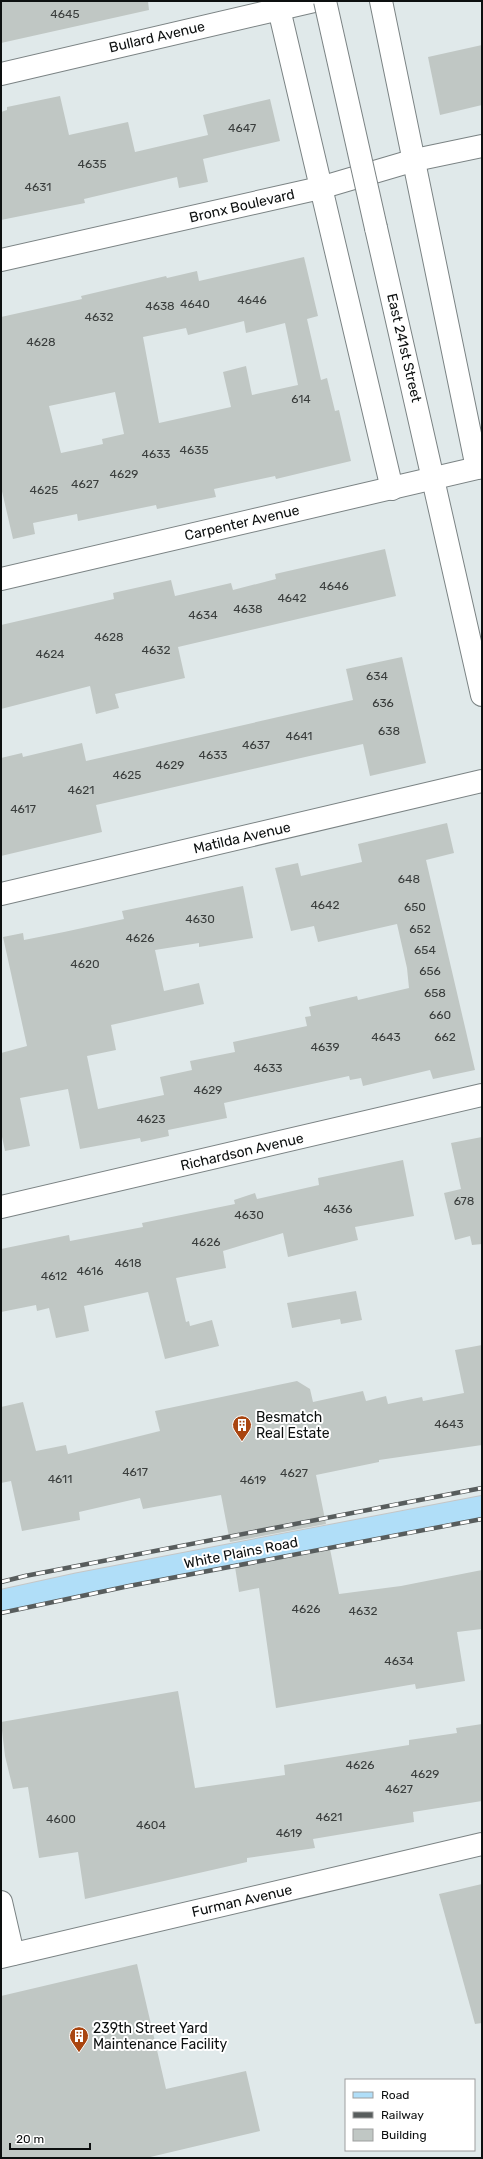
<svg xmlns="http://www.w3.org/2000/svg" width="483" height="2159" viewBox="0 0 483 2159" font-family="Rubik,sans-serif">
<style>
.building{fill:#c0c7c4;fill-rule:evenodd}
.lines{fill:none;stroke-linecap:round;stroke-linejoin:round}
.minor-casing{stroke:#7b8384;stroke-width:24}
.major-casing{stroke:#c5c6c6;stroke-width:24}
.minor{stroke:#fff;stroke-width:22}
.major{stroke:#b0def8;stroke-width:22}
.rail-casing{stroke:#585d5d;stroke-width:4.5}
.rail{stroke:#fff;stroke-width:3;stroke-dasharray:9;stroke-linecap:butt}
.minor-bridge-casing{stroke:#7b8384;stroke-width:24;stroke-linecap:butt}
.minor-bridge{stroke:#fff;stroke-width:22}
.labels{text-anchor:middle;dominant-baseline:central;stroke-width:4;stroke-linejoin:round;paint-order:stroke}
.number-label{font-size:12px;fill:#3a3e3d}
.street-label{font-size:14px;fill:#0d1010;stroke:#fff}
.poi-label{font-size:14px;fill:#0d1010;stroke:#fff;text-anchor:start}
</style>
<rect width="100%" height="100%" fill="#e0e9ea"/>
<!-- building -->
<g class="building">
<path d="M1,1H148L149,10L1,43Z"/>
<path d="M482,45V105L440,115L428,57Z"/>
<path d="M60,96L69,135L128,122L135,152L208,135L203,115L270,99L280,141L203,159L208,182L179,188L177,177L84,199L85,203L1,220V112L7,110V107Z"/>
<path d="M304,257L318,316L307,319L321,380L327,378L335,411L339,410L351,461L276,479L275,476L214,489L216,497L191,502L157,509L156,505L78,521L77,514L33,523L35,534L13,539L1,487V317L82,299L81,296L166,276L167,278L197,271L199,281ZM244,321L246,333L285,323L298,385L252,395L246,366L223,372L231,407L159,423L143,337L186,328L188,335ZM115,392L124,434L102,439L103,444L61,453L49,406Z"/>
<path d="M385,549L396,596L178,647L185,678L115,694L119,708L96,714L90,686L1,709V625L114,599L113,593L171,580L175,596L231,583L233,590L276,579L275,574Z"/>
<path d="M402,657L426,763L370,776L363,744L314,755L96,805L102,832L1,856V758L22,753L23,757L82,743L86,761L353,700L346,669Z"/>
<path d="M447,823L454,853L426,860L475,1070L433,1079L430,1070L363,1086L361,1078L350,1080L349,1076L224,1103L227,1118L168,1130L169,1136L141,1142L140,1138L80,1149L68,1089L20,1098L30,1146L5,1151L1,1132V1053L27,1046L3,937L23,933L24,940L64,932L124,919L122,911L243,886L253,938L199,947V943L155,950L164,991L199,983L204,1004L111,1025L116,1050L87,1056L98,1109L164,1095L160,1077L192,1070L190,1061L235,1052L233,1042L307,1026L305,1017L311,1016L309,1007L357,996L358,1000L409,988L407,968L397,924L318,942L314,926L291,931L275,868L298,863L301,876L362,862L358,844Z"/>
<path d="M482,1137V1244L472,1245L470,1236L455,1240L444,1193L461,1189L451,1143Z"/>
<path d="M403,1160L414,1216L355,1227L358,1240L288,1257L283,1233L223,1251L226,1268L176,1278L186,1322L189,1321L190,1326L212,1320L219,1346L165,1359L148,1292L84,1306L89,1331L56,1338L49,1308L37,1311L36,1305L1,1312V1249L69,1235L70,1241L143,1227L142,1223L235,1204L234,1200L255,1193L257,1199L319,1185L318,1178Z"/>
<path d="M356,1291L362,1320L341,1324L340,1319L292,1328L287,1303Z"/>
<path d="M482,1345V1445L379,1460V1462L316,1475L326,1524L230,1542L221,1495L143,1509L140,1498L79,1512L80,1520L22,1531L11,1481L1,1483V1407L23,1402L36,1451L66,1445L68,1454L160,1431L155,1411L297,1381L310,1389L313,1402L363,1391L366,1401L386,1396L388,1404L422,1397L423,1401L464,1393L455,1350Z"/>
<path d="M330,1549L339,1594L401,1586L482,1570V1629L457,1632L465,1681L416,1689L415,1684L276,1708L259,1588L239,1592L235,1567Z"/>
<path d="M178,1691L195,1788L285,1775L284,1765L409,1745V1740L457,1733L456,1728L482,1724V1801L413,1812L414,1822L313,1839L315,1848L247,1858V1862L85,1899L78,1852L39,1858L28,1787L13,1789L5,1756L1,1722Z"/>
<path d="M482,1884V2023L475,2024L439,1894Z"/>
<path d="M137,1964L166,2089L246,2071L260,2131L146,2158H1V1996Z"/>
</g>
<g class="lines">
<!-- minor casing -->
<g class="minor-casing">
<g id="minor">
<path d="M381,1L477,468"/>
<path d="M279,9L392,489"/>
<path d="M1,74L314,1"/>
<path d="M376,228L482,695"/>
<path d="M1,260L320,188L415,160L482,146"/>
<path d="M1,579L482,467"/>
<path d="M1,894L482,781"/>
<path d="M1,1207L482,1095"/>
<path d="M1,1902L13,1954"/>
<path d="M1,1957L482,1844"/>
</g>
</g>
<!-- major casing -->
<g class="major-casing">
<path id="major" d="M1,1601L79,1584L482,1507"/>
</g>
<!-- minor -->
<use href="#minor" class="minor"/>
<!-- major -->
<use href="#major" class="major"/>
<!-- rail casing -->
<g class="rail-casing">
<g id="rail">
<path d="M1,1582L25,1576L482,1488"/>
<path d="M1,1613L129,1586L482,1519"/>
</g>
</g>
<!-- rail -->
<use href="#rail" class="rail"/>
<!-- minor-bridge casing -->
<g class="minor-bridge-casing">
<path id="minor-bridge" d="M325,1L376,228"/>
</g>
<!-- minor-bridge -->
<use href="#minor-bridge" class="minor-bridge"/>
</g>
<!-- icons -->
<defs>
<g id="building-pin" transform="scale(1)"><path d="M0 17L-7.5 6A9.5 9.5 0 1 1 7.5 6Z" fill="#a94510" stroke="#fff"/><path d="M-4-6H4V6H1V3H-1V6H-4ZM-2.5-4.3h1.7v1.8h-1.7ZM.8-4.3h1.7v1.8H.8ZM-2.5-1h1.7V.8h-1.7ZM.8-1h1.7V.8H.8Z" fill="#fff"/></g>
</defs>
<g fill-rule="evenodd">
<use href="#building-pin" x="242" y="1425"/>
<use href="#building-pin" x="79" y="2036"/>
</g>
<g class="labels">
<!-- number labels -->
<g class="number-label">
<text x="65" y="14">4645</text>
<text x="242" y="128">4647</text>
<text x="92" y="164">4635</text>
<text x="38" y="187">4631</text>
<text x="252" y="300">4646</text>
<text x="195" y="304">4640</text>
<text x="160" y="306">4638</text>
<text x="99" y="317">4632</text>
<text x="41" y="342">4628</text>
<text x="301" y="399">614</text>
<text x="194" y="450">4635</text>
<text x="156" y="454">4633</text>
<text x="124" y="474">4629</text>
<text x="85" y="484">4627</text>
<text x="44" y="490">4625</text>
<text x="334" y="586">4646</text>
<text x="292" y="598">4642</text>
<text x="248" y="609">4638</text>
<text x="203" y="615">4634</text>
<text x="109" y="637">4628</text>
<text x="156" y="650">4632</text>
<text x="50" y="654">4624</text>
<text x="377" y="676">634</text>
<text x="383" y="703">636</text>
<text x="389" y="731">638</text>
<text x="299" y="736">4641</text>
<text x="256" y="745">4637</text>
<text x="213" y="755">4633</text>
<text x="170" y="765">4629</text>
<text x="127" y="775">4625</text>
<text x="81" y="790">4621</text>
<text x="23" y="809">4617</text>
<text x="409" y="879">648</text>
<text x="325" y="905">4642</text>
<text x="415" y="907">650</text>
<text x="200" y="919">4630</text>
<text x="420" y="929">652</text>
<text x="140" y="938">4626</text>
<text x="425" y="950">654</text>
<text x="85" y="964">4620</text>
<text x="430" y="971">656</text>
<text x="435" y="993">658</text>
<text x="440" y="1015">660</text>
<text x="386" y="1037">4643</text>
<text x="445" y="1037">662</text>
<text x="325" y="1047">4639</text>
<text x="268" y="1068">4633</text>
<text x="208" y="1090">4629</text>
<text x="151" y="1119">4623</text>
<text x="464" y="1201">678</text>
<text x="338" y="1209">4636</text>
<text x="249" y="1215">4630</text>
<text x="206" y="1242">4626</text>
<text x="128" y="1263">4618</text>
<text x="90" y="1271">4616</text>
<text x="54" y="1276">4612</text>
<text x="449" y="1424">4643</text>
<text x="135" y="1472">4617</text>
<text x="294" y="1473">4627</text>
<text x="60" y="1479">4611</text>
<text x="253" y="1480">4619</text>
<text x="306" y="1609">4626</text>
<text x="363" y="1611">4632</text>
<text x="399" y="1661">4634</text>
<text x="360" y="1765">4626</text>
<text x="425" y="1774">4629</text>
<text x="399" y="1789">4627</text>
<text x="329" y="1817">4621</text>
<text x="61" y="1819">4600</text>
<text x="151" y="1825">4604</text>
<text x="289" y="1833">4619</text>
</g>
<!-- street labels -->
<g class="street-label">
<text transform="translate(157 37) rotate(-13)">Bullard Avenue</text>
<text transform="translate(242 206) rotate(-13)">Bronx Boulevard</text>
<text transform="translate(404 348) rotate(77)">East 241st Street</text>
<text transform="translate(242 523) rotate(-13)">Carpenter Avenue</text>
<text transform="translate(242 838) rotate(-13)">Matilda Avenue</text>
<text transform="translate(242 1152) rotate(-13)">Richardson Avenue</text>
<text transform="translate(241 1553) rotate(-11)">White Plains Road</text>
<text transform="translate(242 1901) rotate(-13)">Furman Avenue</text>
</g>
<!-- poi labels -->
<g class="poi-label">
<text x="256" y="1417">Besmatch<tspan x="256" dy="16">Real Estate</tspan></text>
<text x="93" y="2028">239th Street Yard<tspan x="93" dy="16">Maintenance Facility</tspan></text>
</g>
</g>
<!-- border -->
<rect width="483" height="2159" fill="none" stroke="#0d1010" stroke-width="4"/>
<!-- legend -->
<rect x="345" y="2079" width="130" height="72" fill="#ffffff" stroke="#9e9f9f"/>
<rect x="353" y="2092" width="20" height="6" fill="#b0def8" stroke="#9e9f9f"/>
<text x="381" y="2099" font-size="12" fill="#0d1010">Road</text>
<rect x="353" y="2112" width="20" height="6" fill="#585d5d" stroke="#9e9f9f"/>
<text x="381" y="2119" font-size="12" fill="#0d1010">Railway</text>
<rect x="353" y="2129" width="20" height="12" fill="#c0c7c4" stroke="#9e9f9f"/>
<text x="381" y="2139" font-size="12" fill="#0d1010">Building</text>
<!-- scale -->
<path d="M10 2143v6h80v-6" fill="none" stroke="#0d1010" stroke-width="2"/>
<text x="16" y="2143" font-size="12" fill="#0d1010" stroke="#ffffff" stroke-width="3" paint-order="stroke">20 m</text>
</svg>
